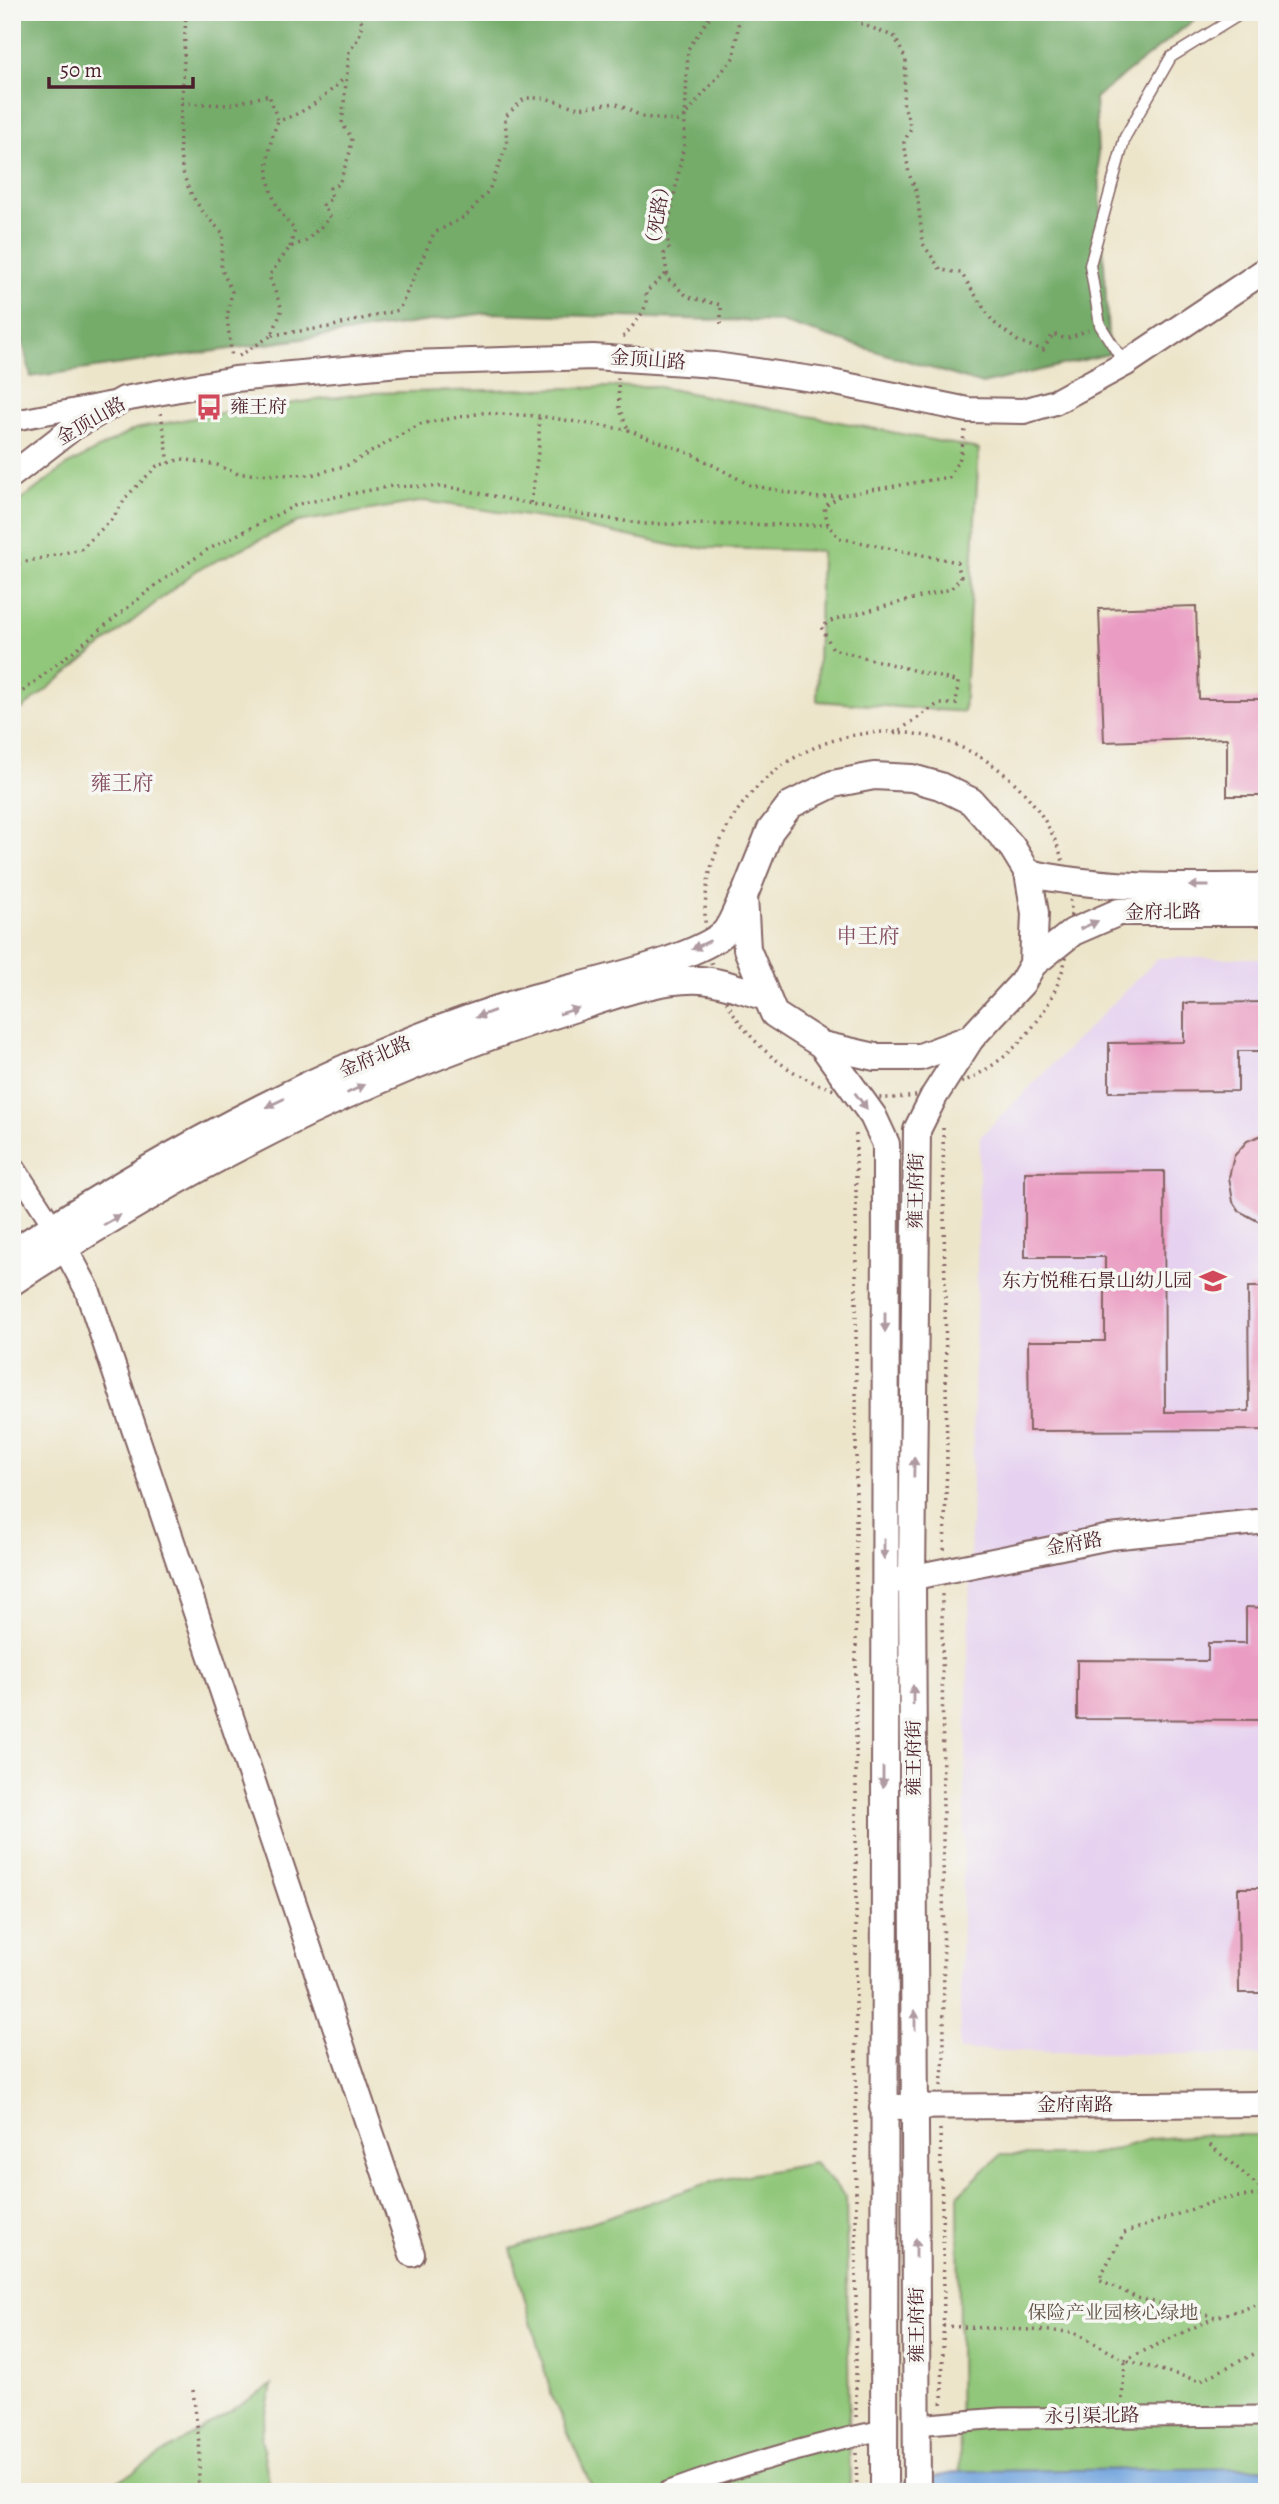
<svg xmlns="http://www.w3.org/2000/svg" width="1279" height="2504" viewBox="0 0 1279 2504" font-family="Alegreya,'Noto Serif SC',serif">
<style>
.built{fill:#e6d2f0}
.green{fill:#91c77a;stroke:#6e7352;stroke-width:2}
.forest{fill:#74ac6a;stroke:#5f664a;stroke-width:2}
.water{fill:#72a5de;stroke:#5e6284;stroke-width:2}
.building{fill:#ea9cc2}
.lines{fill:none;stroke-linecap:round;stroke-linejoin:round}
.service-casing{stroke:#836463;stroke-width:13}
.minor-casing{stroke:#836463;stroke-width:23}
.tertiary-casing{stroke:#836463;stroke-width:28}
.secondary-casing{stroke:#836463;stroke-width:30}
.path{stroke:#836463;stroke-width:3.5;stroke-dasharray:2 5;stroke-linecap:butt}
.service{stroke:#fff;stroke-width:10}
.minor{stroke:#fff;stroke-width:19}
.tertiary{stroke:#fff;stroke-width:24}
.secondary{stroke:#fff;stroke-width:26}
.oneway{fill:#ae9aa0}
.labels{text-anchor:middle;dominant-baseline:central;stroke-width:7;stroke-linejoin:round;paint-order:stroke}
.street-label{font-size:19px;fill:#4a1f2b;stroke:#f6f6f2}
.poi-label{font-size:19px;fill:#4a1f2b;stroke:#f6f6f2;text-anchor:start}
.park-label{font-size:19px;fill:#5f5143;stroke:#f6f6f2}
.neighbourhood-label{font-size:21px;fill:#824b60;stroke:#f6f6f2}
</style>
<rect width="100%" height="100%" fill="#f6f6f2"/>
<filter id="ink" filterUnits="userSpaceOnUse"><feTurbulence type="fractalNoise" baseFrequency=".0143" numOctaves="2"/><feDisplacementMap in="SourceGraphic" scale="14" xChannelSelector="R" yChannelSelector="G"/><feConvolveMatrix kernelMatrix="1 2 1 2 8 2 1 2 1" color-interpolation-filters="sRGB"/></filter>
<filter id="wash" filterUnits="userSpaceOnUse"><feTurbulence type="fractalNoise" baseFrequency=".00686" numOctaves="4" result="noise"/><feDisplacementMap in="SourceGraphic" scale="28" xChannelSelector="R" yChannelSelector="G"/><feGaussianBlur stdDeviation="1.57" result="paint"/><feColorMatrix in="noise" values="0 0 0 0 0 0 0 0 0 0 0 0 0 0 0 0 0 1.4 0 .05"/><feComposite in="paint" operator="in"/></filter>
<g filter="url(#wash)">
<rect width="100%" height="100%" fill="#ede5ca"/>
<!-- built -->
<path class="built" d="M1158,958H1267V2056L959,2050L980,1137Z"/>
<!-- green -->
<g class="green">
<path d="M654,386L979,449L964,712L817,701L821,551L679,547L553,520L425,501L298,522L197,570L12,717V507L66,466L135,429L220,413L368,393Z"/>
<path d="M1204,2135H1267V2492H960L958,2195L1000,2155H1093L1151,2139Z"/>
<path d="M814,2163L846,2197L850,2492H594L552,2397L511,2249L714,2181Z"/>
<path d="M272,2385L261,2438L271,2492H101Z"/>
</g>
<!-- forest -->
<path class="forest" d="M12,12H1204L1095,98L1109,354L982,384L781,322L487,313L31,377L12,298Z"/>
<!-- water -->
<path class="water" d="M1267,2468V2492H855L965,2471Z"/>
<g id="blocks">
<!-- building -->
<g class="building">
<path d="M1196,606L1199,699H1267V796H1227V738L1104,742L1099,609Z"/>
<path d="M1267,1002V1051H1238V1091L1109,1092V1043L1184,1042V1003Z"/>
<path d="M1267,1133V1226L1239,1211L1233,1202L1229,1177L1234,1156L1247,1141Z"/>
<path d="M1164,1171L1165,1412L1249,1411L1248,1287H1267V1430L1029,1431L1028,1341H1105V1257H1025V1172Z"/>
<path d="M1246,1607L1267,1608V1720L1077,1719V1660L1208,1661V1643H1246Z"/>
<path d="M1238,1888H1267V1993H1239Z"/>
</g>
</g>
</g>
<g filter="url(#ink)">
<use href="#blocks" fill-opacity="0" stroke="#836463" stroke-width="2"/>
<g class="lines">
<!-- service casing -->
<g class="service-casing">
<path id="service" d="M1124,363L1100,325L1090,265L1125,137L1171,57L1244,12"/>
</g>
<!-- minor casing -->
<g class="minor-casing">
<g id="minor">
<path d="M12,421L110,402"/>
<path d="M12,1163L53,1226"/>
<path d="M917,2425L1000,2418L1267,2416"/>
<path d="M667,2492C738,2466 809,2445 883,2430"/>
</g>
</g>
<!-- tertiary casing -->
<g class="tertiary-casing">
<g id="tertiary">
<path d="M12,475L74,427L124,399L235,379L410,363L593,357L715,365L826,381L968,410L1024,411L1055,402L1125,364L1267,269"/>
<path d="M56,1231L87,1289L412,2254"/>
<path d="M895,1581L1110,1537L1267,1521"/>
<path d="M882,2107L1267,2104"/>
</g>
</g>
<!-- secondary casing -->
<g class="secondary-casing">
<g id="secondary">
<path d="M874,776L912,778L940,786L971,801L1012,847L1028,873L1035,913L1033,964L1022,983L971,1038L920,1057H875L822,1045L774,1014L747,949L744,896L770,831L790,805L833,784Z"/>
<path d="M1028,873C1107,891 1187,886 1267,887"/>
<path d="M1033,964L1073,932L1119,912H1267"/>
<path d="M822,1045L873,1116L886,1144L884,2492"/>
<path d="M12,1253C167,1151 354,1050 533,998C579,985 689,962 723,934C731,927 737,908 743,897"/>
<path d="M12,1282C184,1168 369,1072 566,1011C608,998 655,978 700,980C722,981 745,991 766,997"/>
<path d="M917,2492L912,1577L917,1130L934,1096L971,1038"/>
</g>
</g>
<!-- path -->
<g class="path">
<path d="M186,12L182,103L228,105L269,95L278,121"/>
<path d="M713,12L688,49L684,145L667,232L669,250L664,254L668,279L688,297L721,305V326"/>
<path d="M856,12L857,22L895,37L906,60L903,102L911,128L904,142L909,174L917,193L923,244L941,270L961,273L993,322L1019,342L1043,350L1053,334L1066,339L1088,330"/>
<path d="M182,103C176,161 179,192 223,233L221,268L232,292L227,317L232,359"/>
<path d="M290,247L295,230C264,199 261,161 278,121C306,113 325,97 345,77"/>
<path d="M272,335L329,327L399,310L434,233L466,216L489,190L507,145L505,117L525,98H545L578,108L615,103L643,117L678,121L686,115L734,57L740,12"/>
<path d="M623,337C635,323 649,311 646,292L667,273"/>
<path d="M239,356L272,335L282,309L269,276L290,247L306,241L330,218L323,205L332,198L330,188L339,184L350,152L352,138L342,124L349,52L359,37L362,22L356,12"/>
<path d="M618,378L619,407L628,430"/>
<path d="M161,413L169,463"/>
<path d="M531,503L539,445V416"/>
<path d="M12,565L81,549L113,518L127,496L157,466L182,459L217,465L238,474L311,475L348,465L420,424L482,413L539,416L628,430L694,455L750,485L817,498L841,495"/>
<path d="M12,700L156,585L207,550L298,504L392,486L449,487L596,517L644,524L828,525"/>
<circle cx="888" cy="915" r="183"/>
<path d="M894,734L938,704H956L958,682L833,649L821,627L833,620L951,589L961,577L957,562L839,538L828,525L824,507L841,495L949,477L960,458L965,430"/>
<path d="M943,1128L947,1463L944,1551"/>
<path d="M941,2086L944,2057L942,1593"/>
<path d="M940,2129L944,2289L942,2404"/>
<path d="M1210,2145L1267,2193"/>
<path d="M1267,2194L1221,2199L1124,2233L1099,2279L1137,2298L1216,2317L1267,2302"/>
<path d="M943,2326L1074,2332L1125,2360L1214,2318"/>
<path d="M193,2390L200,2452L198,2492"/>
<path d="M1122,2399L1125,2360L1200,2381L1258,2352L1267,2351"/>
<path d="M856,2417V1133"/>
<path d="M856,2453L857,2492"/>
</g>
<!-- service -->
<use href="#service" class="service"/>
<!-- minor -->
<use href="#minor" class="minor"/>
<!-- tertiary -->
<use href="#tertiary" class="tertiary"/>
<!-- secondary -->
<use href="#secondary" class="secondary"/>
</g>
<!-- one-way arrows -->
<defs><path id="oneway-solid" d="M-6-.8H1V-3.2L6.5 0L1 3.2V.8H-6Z" transform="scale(1.75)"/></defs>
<g class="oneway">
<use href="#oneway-solid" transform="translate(1199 886) rotate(-180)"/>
<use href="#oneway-solid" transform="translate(1089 925) rotate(-24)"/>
<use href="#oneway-solid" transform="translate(701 945) rotate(154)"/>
<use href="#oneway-solid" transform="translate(569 1011) rotate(-17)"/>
<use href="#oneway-solid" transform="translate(485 1014) rotate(160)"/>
<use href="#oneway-solid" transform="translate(356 1089) rotate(-25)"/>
<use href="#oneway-solid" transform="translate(861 1101) rotate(53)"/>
<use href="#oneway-solid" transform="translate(275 1103) rotate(155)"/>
<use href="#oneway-solid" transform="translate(112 1220) rotate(-31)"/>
<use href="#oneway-solid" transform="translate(885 1322) rotate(90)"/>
<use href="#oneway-solid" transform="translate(914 1467) rotate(-89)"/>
<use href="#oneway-solid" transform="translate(884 1549) rotate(90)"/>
<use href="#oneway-solid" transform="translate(913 1695) rotate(-90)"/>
<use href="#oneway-solid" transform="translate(883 1777) rotate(90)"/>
<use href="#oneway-solid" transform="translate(915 2020) rotate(-90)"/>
<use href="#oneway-solid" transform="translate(916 2248) rotate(-90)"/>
</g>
</g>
<!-- icons -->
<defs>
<g id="bus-bare" transform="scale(2.1)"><path d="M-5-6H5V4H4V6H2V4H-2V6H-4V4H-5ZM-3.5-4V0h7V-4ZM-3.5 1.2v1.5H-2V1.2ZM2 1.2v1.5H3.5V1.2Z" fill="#d1495b" stroke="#f6f6f2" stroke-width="2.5" paint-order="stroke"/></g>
<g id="school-bare" transform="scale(2.1)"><path d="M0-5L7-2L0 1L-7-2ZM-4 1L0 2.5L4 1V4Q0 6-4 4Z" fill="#d1495b" stroke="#f6f6f2" stroke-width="2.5" paint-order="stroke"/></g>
</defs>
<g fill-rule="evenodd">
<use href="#bus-bare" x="209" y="407"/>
<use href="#school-bare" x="1213" y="1281"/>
</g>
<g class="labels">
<!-- street labels -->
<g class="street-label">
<text transform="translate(658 215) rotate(-81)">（死路）</text>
<text transform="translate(648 360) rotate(4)">金顶山路</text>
<text transform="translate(91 421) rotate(-30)">金顶山路</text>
<text transform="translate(1163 912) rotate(-1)">金府北路</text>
<text transform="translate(375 1057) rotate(-23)">金府北路</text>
<text transform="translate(916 1191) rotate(-89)">雍王府街</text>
<text transform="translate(1074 1544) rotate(-10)">金府路</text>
<text transform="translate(914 1758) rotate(-90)">雍王府街</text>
<text x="1075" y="2105">金府南路</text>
<text transform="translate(917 2325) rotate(-90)">雍王府街</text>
<text transform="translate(1092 2416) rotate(-1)">永引渠北路</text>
</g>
<!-- poi labels -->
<g class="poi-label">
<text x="230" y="407">雍王府</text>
<text x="1192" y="1281" text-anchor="end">东方悦稚石景山幼儿园</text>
</g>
<!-- park labels -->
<g class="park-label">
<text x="1113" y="2313">保险产业园核心绿地</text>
</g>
<!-- neighbourhood labels -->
<g class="neighbourhood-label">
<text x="122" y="783">雍王府</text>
<text x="868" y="936">申王府</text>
</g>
</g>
<!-- margin -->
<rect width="1279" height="2504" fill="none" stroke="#f6f6f2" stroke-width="42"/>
<!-- scale -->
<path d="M49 77v10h144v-10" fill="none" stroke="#4a1f2b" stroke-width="3.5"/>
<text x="60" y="77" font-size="21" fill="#4a1f2b" stroke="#f6f6f2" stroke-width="5" paint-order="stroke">50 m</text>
</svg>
